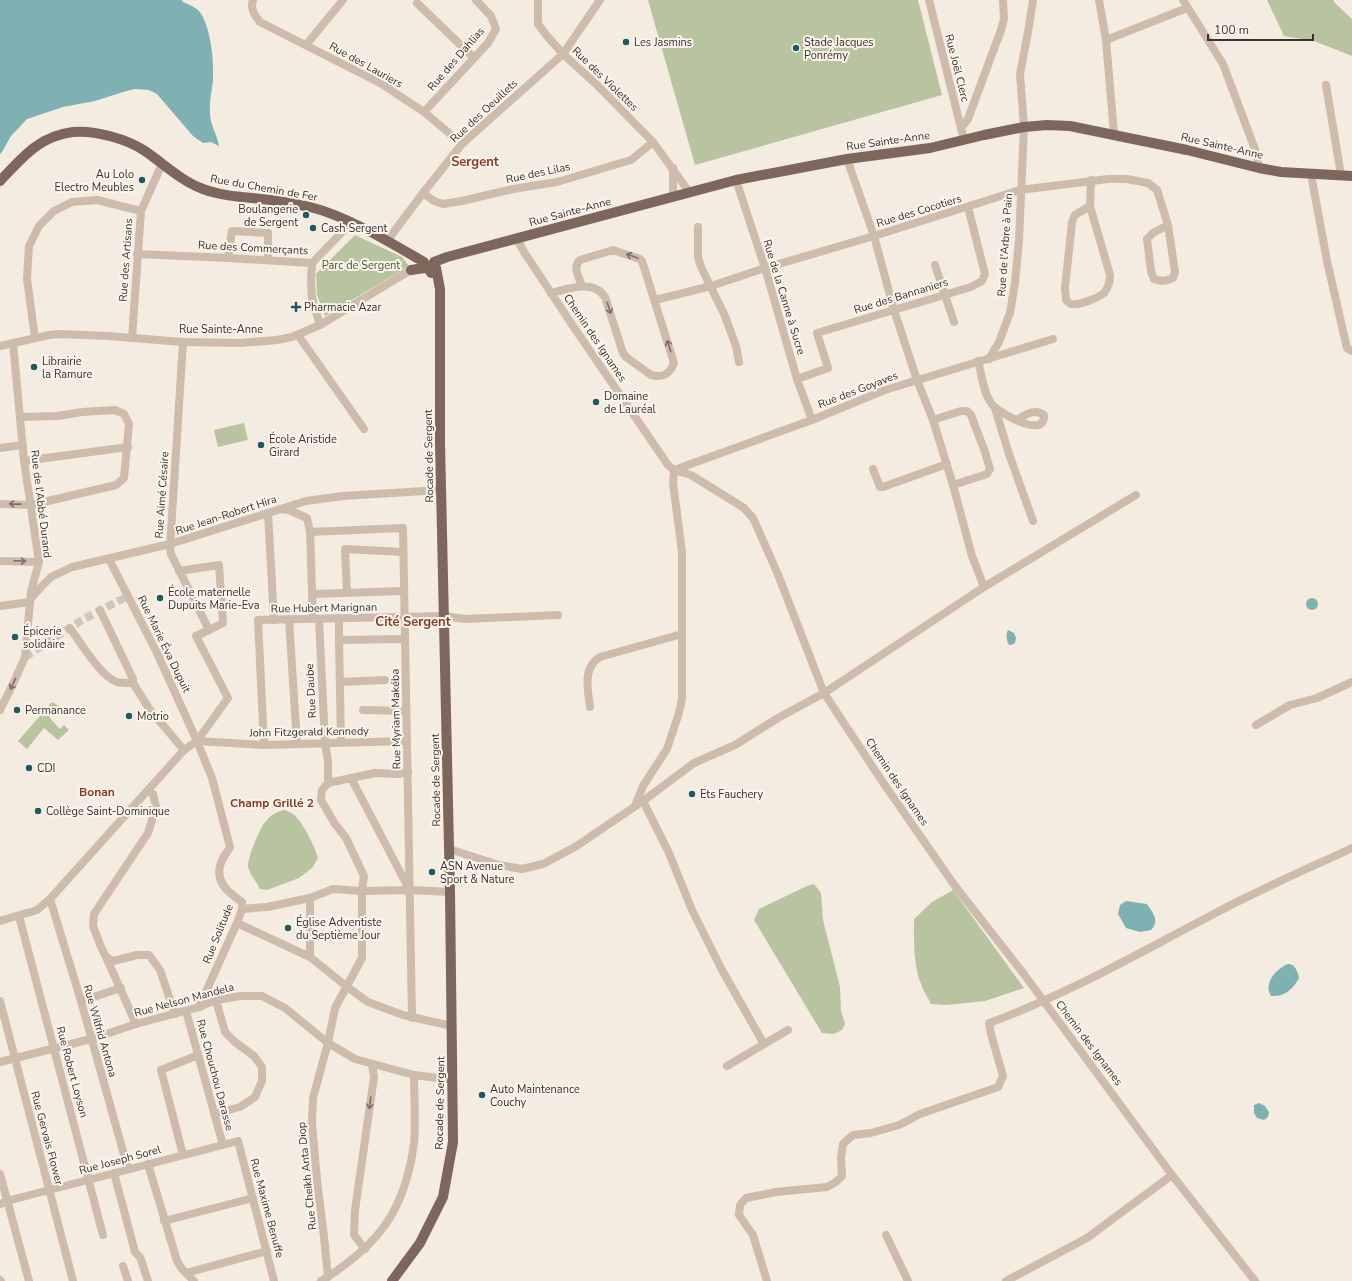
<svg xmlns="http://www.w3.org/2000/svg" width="1352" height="1281" viewBox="0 0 1352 1281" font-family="'Nunito Sans',sans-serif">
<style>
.green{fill:#b8c4a0}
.water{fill:#7fb0b2}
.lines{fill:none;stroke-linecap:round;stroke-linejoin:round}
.minor-tunnel{stroke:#cfc6bd;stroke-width:8;stroke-dasharray:8 4;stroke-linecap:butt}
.minor{stroke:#cdbbac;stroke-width:8}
.major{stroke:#7d675c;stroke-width:10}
.oneway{stroke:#7d6f65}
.poi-dot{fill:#1f5a5e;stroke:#fbf5ee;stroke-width:1.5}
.labels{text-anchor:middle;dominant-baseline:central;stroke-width:4;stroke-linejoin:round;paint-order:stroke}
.poi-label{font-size:11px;fill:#3b302b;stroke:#fbf5ee;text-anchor:start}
.street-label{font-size:11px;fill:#3b302b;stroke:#fbf5ee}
.park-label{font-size:11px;fill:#4a5a2e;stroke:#fbf5ee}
.neighbourhood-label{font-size:12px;font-weight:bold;fill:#8c3b22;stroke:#fbf5ee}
.quarter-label{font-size:13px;font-weight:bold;fill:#8c3b22;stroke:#fbf5ee}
</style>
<rect width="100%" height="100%" fill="#f4ebe1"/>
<!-- green -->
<g class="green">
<path d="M648,0H918L942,95L695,165Z"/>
<path d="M1267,0H1333L1336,4L1352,19V56L1314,41L1284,36Z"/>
<path d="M355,235L402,257L409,266L325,316L317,295L316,274Z"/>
<path d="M244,423L248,440L218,447L214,430Z"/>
<path d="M52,702L59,706L49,717L60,729L64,725L69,730L58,740L44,728L27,749L18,741Z"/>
<path d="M284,810C287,811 290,812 293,814C302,820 315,847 318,858L312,868L299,878L267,890L260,889C257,882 250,875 248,867C247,859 260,827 266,821C271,815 276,812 284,810Z"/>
<path d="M814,884L821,893L823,920L840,987L841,1011L845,1024L842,1030L834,1034L822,1033L754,920L759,909L807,886Z"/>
<path d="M953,890L1024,988L985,1001L947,1005L931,1004C928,997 923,991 921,984C913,965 914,939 914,919L932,902Z"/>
</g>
<!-- water -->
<g class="water">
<path d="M0,0H182L183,2C188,4 195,7 199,11C211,26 214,61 213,80C212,91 209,102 210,113C210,125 217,134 219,146L211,142L203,143L193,136L157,94L149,90L135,89L123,92L95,101L63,107L27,119L11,136L2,152L0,154Z"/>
<circle cx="1312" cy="604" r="6"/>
<path d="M1008,630L1014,633L1016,638L1015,643L1011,645H1009C1006,640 1006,634 1008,630Z"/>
<path d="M1126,901L1147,904C1153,913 1160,921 1151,930L1140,932L1126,928L1118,914L1120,905Z"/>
<path d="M1288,964C1295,964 1298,972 1299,978C1293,989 1285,997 1271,996C1263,983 1276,969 1288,964Z"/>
<path d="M1259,1103L1265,1106L1269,1112L1268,1117L1264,1120L1257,1118L1254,1113V1105Z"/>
</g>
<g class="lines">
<!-- minor-tunnel -->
<path class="minor-tunnel" d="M25,657L82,620L128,596"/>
<!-- minor -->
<g class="minor">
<path d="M253,0C250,9 255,16 260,22L380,83L424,112L462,144"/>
<path d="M538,0V24L547,36L563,54L597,85L653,142L690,193"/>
<path d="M929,0L964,140"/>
<path d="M1099,0L1106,40L1114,134"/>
<path d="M1183,0L1223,64L1256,152L1259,168"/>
<path d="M417,3L474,58"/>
<path d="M1106,40L1187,8"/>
<path d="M306,45L343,0"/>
<path d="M1326,85L1341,175"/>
<path d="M424,112L488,43L496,29L491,16L476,0"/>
<path d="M961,128L968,119L1001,30L1004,19L1003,0"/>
<path d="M847,159L874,236L894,310L917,380L933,420L953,485L972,556L984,587"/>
<path d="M673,168V197"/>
<path d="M1311,174L1327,261L1347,348L1352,351"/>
<path d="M736,180L765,268L797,379L812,420"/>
<path d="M423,193L434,201L443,204L462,201L513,189L557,182L631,160L653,142"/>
<path d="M1090,206L1075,215L1072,222L1065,288L1066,300C1067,301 1069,303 1071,304C1078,306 1098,298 1104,293C1108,288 1110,282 1110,275L1090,206L1091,180"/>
<path d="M698,227V257L701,267L725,316L736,346L739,362"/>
<path d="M517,239L524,252L573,326L668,465L674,470L691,475L744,508L753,518L777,572L824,693L884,784L955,886L1023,973L1172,1175L1087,1238L1006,1281"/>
<path d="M387,241L423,193L462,144L563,54L600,0"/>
<path d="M137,254L228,258L312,263L351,223"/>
<path d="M228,258L232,231L268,233V260"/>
<path d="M312,263L311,281L312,298L320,325"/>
<path d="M935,265L954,322"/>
<path d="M551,293C568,289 593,279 605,297L623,353L626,357L651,375C663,378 670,374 674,363L642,261L640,259L613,250L580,260C572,267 579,277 582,286"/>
<path d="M655,300L711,286L765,268L874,236L1020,190L1108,179H1127L1148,183L1157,190L1168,225L1175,272L1173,278C1166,281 1161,282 1154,279L1151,271L1147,239L1153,233L1168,225"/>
<path d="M298,335L364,429"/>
<path d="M35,338L27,279L29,246L39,226L54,211L72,202L97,200L141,211"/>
<path d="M132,338L141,211L162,164"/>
<path d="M183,342L170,547L171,554L209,630L196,636L228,698L197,741"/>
<path d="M0,346L49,335L60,334L108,336L183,342L240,343L277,340L292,337L320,325L404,274L417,268"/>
<path d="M989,359L999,342L1010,313L1015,283L1019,240L1024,127L1020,74L1028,32L1033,0"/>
<path d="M978,361C982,375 983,392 991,403C998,413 1046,440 1044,415C1034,408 1025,415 1017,420"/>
<path d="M797,379L828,368L817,333L971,287L982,281L985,274L968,207"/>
<path d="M995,408L1009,454L1033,521"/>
<path d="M933,420L961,411H967L971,415L985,452L990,469L987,474L953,485"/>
<path d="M0,448L23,445"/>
<path d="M24,461L128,447"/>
<path d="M873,469L880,487H883L947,464"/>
<path d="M0,504L31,505L116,485L124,478L129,424L124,414L115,410L82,412L58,416L20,417"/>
<path d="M280,509L289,510L307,518L310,532L403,528L412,1018"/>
<path d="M268,513L274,620"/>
<path d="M310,532L313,619"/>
<path d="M109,559L157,653L197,741L212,778L230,847C228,851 224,856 222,860C213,880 227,892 242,902V909L237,923L199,1007"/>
<path d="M0,561L39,562"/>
<path d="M179,571L219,565L223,623L209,630"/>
<path d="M347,593L345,549L403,552"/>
<path d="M313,594L404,591"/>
<path d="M31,598L42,586L51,577L72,567L170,544L306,501L343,496L441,490"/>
<path d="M0,606L30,602"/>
<path d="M100,610L133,679V683L150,710L184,750"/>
<path d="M339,618V640"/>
<path d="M289,619L297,744"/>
<path d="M319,619L325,743L328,761V783L322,790L321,800L335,824L346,838L364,876L362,891V958L335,1008L328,1043L313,1098L312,1123L317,1180L324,1237L328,1277"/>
<path d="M70,628C80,642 101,677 117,682C122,683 128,683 133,683"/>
<path d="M340,682L385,680"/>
<path d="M590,707C588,690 582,668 600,657L682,634"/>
<path d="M0,710L14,682L25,657L31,591L39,562L24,461L13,343"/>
<path d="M363,710L406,711"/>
<path d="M1256,725L1290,705L1317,698L1352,682"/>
<path d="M341,742L339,640L405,639"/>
<path d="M264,745L258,620L444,616L465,619L558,615"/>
<path d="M351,778L409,889"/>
<path d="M328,783L375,773L398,774L408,772"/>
<path d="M148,790L153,794L156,807L148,833L94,914L93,926L101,947L106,957L113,961L137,955H149L160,970L175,1014"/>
<path d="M643,801L669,853L692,910L722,970L764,1044"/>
<path d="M635,806L643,786L667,749L679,713L682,699V552L673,483L674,470L812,420L885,390L1053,339"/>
<path d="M449,849L499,865L522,869L543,864L575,847L643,801L694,763L735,745L778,718L824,693L984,587L1136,495"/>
<path d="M50,899L81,1001L128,1169"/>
<path d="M242,909L267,907L310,898"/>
<path d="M19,916L103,1235"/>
<path d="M0,921L37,910L50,899L184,750L197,741L264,745L407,741"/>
<path d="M237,923L310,957L346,986L368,1002L403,1015L452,1026"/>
<path d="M106,957L136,1024"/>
<path d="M310,957V898L333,889L362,891L410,890L450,892"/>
<path d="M0,1001L73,1281"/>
<path d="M81,1001L121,988"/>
<path d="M186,1011L223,1145"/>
<path d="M0,1062L91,1039L136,1024L199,1007L216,1000L241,996H262L285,1008L328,1043L355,1059L414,1075L453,1080"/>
<path d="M727,1066L788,1030"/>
<path d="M214,1114L240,1107L255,1097L262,1081V1067L254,1056L235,1042L225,1032L216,1000"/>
<path d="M183,1155L161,1070L198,1055"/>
<path d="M148,1164L177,1261L182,1269L194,1281"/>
<path d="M114,1173L135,1252L140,1257L148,1281"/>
<path d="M0,1174L29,1281"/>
<path d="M1172,1175L1255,1281"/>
<path d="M0,1204L7,1201L238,1141L274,1281"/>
<path d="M164,1221L253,1198"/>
<path d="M886,1235L908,1281"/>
<path d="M365,1249L354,1235L355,1210L374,1077L372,1064"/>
<path d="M123,1266L128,1281"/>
<path d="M186,1273L267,1251"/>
<path d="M0,1280L1,1281"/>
<path d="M321,1281C379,1245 405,1211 414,1143C416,1123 414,1096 414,1075"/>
<path d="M767,1281L753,1235L739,1215L740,1205L746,1198L776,1192L827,1187L836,1182L842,1176L841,1157L843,1144L853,1135L871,1133L899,1125L920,1114L998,1087L1003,1076L991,1034L989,1023C1066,995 1137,954 1210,916C1256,891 1305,870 1352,848"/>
</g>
<!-- major -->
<g class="major">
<path d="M0,181C22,158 39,136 73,132C95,130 127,139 145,151C164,164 181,181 203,189C224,197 248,197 271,200C284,202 297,204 310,207C347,216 391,243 424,262"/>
<path d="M434,262L447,257L736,180L847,159L930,148L984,135L1024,127L1047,125L1070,126L1187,150L1259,168L1281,172L1352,176"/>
<path d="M411,270L425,268H428L431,273"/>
<path d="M392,1281L420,1243L443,1197L453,1142L450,892L440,442V289L436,268L433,264"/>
</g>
</g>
<!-- one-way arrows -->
<defs><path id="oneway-shaft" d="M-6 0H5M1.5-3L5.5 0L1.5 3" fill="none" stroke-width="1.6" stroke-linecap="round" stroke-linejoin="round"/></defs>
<g class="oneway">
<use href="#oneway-shaft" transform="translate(632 256) rotate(-160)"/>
<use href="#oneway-shaft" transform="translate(609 308) rotate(72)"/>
<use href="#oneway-shaft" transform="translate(669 346) rotate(-107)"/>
<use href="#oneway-shaft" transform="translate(15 504) rotate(-179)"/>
<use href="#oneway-shaft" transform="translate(20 561) rotate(2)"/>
<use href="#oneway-shaft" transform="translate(13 684) rotate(115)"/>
<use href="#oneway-shaft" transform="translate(370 1103) rotate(98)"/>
</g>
<!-- markers -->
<g class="poi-dot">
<circle cx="626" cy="42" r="4"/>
<circle cx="796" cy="48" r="4"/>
<circle cx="142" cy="180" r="4"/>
<circle cx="306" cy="215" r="4"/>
<circle cx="313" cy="228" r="4"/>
<path d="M294 301h4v4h4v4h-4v4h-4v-4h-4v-4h4z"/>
<circle cx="34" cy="367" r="4"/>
<circle cx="596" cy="402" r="4"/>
<circle cx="261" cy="445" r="4"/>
<circle cx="160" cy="598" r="4"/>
<circle cx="15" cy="637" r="4"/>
<circle cx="17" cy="710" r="4"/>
<circle cx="129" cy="716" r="4"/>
<circle cx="29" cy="768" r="4"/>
<circle cx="692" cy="794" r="4"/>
<circle cx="38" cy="811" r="4"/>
<circle cx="432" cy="872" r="4"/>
<circle cx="288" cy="928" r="4"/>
<circle cx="482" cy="1095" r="4"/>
</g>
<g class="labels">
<!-- poi labels -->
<g class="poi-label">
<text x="634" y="42">Les Jasmins</text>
<text x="804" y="42">Stade Jacques<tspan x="804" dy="13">Ponrémy</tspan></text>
<text x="134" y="174" text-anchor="end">Au Lolo<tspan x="134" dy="13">Electro Meubles</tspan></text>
<text x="298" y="209" text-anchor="end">Boulangerie<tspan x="298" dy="13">de Sergent</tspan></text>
<text x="321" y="228">Cash Sergent</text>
<text x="304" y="307">Pharmacie Azar</text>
<text x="42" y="361">Librairie<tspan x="42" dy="13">la Ramure</tspan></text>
<text x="604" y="396">Domaine<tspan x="604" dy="13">de Lauréal</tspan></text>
<text x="269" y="439">École Aristide<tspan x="269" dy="13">Girard</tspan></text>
<text x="168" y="592">École maternelle<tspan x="168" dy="13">Dupuits Marie-Eva</tspan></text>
<text x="23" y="631">Épicerie<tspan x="23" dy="13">solidaire</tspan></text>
<text x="25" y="710">Permanance</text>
<text x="137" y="716">Motrio</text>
<text x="37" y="768">CDI</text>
<text x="700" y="794">Ets Fauchery</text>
<text x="46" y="811">Collège Saint-Dominique</text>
<text x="440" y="866">ASN Avenue<tspan x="440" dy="13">Sport &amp; Nature</tspan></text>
<text x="296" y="922">Église Adventiste<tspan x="296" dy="13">du Septième Jour</tspan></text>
<text x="490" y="1089">Auto Maintenance<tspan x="490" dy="13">Couchy</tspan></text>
</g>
<!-- street labels -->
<g class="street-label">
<text transform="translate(456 59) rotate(-49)">Rue des Dahlias</text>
<text transform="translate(366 65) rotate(29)">Rue des Lauriers</text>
<text transform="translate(957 68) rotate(76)">Rue Joël Clerc</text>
<text transform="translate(605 79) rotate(44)">Rue des Violettes</text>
<text transform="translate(484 111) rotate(-43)">Rue des Oeuillets</text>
<text transform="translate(888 141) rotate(-8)">Rue Sainte-Anne</text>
<text transform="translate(1222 146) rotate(13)">Rue Sainte-Anne</text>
<text transform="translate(538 173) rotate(-12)">Rue des Lilas</text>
<text transform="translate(264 188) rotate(10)">Rue du Chemin de Fer</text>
<text transform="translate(919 211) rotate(-17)">Rue des Cocotiers</text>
<text transform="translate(570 212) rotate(-15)">Rue Sainte-Anne</text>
<text transform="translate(1005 245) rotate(-86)">Rue de l'Arbre à Pain</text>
<text transform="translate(253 248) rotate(3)">Rue des Commerçants</text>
<text transform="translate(126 260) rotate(-86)">Rue des Artisans</text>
<text transform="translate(901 296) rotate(-17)">Rue des Bannaniers</text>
<text transform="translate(784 297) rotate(73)">Rue de la Canne à Sucre</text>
<text x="221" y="329">Rue Sainte-Anne</text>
<text transform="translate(595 338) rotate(56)">Chemin des Ignames</text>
<text transform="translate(858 390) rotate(-21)">Rue des Goyaves</text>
<text transform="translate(429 456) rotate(-91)">Rocade de Sergent</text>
<text transform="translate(162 495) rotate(-86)">Rue Aimé Césaire</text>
<text transform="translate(41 504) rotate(83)">Rue de l'Abbé Durand</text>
<text transform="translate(226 515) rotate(-18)">Rue Jean-Robert Hira</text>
<text transform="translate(324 608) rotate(-1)">Rue Hubert Marignan</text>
<text transform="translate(164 644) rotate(64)">Rue Marie Éva Dupuit</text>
<text transform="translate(311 691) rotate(-93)">Rue Daube</text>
<text transform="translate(396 719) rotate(-91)">Rue Myriam Makéba</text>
<text transform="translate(309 732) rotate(-1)">John Fitzgerald Kennedy</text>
<text transform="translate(436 780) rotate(-91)">Rocade de Sergent</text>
<text transform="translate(897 782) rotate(56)">Chemin des Ignames</text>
<text transform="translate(218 934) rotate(-68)">Rue Solitude</text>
<text transform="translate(184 1000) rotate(-15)">Rue Nelson Mandela</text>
<text transform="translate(100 1031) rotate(74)">Rue Wilfrid Antona</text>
<text transform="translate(1089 1043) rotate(53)">Chemin des Ignames</text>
<text transform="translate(72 1072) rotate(75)">Rue Robert Loyson</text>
<text transform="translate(215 1075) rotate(75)">Rue Chouchou Darasse</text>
<text transform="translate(440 1103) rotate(-89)">Rocade de Sergent</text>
<text transform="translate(47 1138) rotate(75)">Rue Gervais Flower</text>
<text transform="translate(120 1160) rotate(-15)">Rue Joseph Sorel</text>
<text transform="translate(307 1176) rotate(-96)">Rue Cheikh Anta Diop</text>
<text transform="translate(267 1208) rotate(75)">Rue Maxime Benuffe</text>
</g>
<!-- park labels -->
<g class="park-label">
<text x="361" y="265">Parc de Sergent</text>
</g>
<!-- neighbourhood labels -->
<g class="neighbourhood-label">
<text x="97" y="792">Bonan</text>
<text x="272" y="803">Champ Grillé 2</text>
</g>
<!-- quarter labels -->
<g class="quarter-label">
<text x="475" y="162">Sergent</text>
<text x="413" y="622">Cité Sergent</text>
</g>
</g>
<!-- scale -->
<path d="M1208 34v6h105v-6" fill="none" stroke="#3b302b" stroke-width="2"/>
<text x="1214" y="34" font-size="12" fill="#3b302b" stroke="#fbf5ee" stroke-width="3" paint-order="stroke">100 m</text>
</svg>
